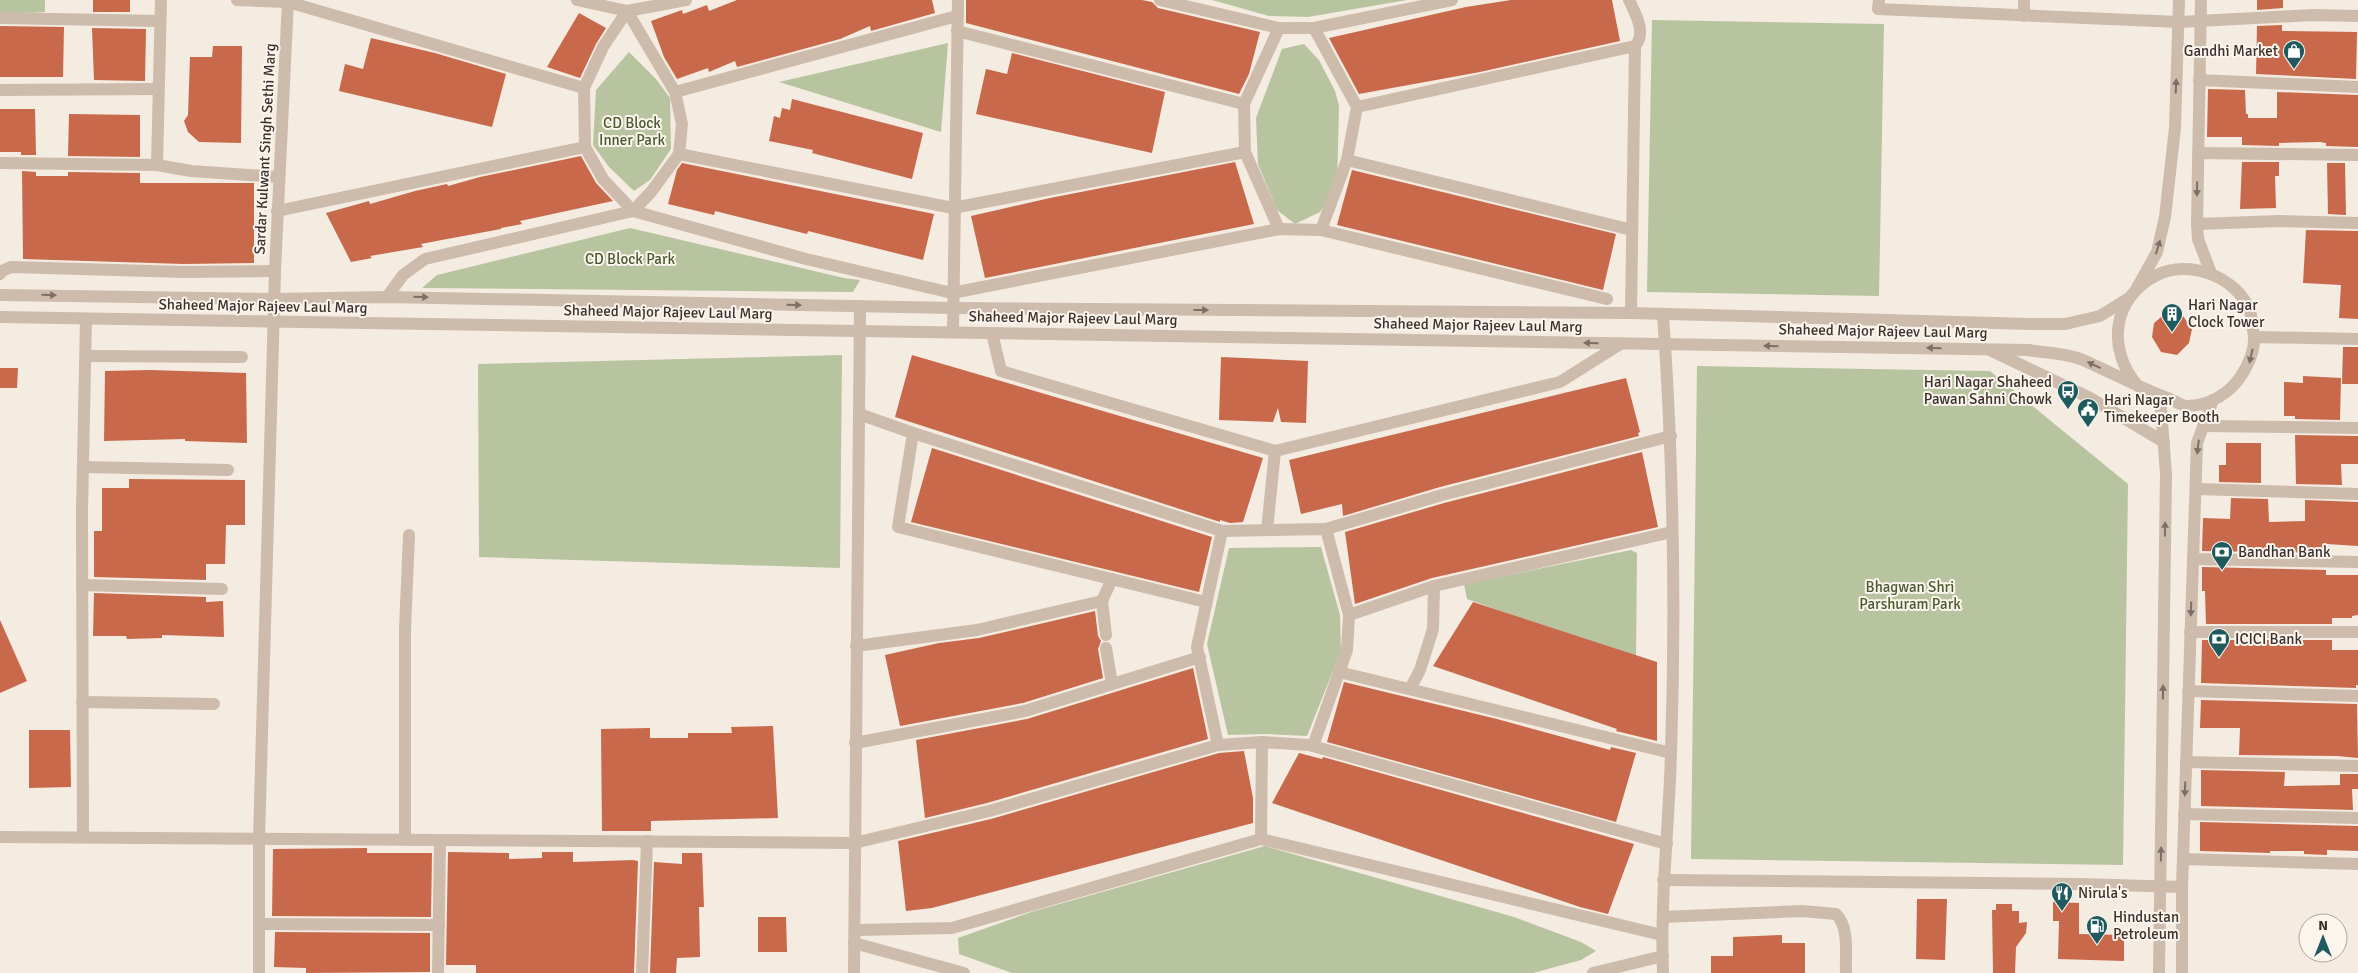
<svg xmlns="http://www.w3.org/2000/svg" width="2358" height="973" viewBox="0 0 2358 973" font-family="Signika,sans-serif">
<style>
.green{fill:#b8c4a0}
.building{fill:#c8694b}
.lines{fill:none;stroke-linecap:round;stroke-linejoin:round}
.minor{stroke:#cdbbac;stroke-width:12}
.oneway{fill:#7d6f65}
.labels{text-anchor:middle;dominant-baseline:central;stroke-width:4;stroke-linejoin:round;paint-order:stroke}
.poi-label{font-size:15px;fill:#3b302b;stroke:#fbf5ee;text-anchor:start}
.park-label{font-size:15px;fill:#4a5a2e;stroke:#fbf5ee}
.street-label{font-size:15px;fill:#3b302b;stroke:#fbf5ee}
</style>
<rect width="100%" height="100%" fill="#f4ebe1"/>
<!-- green -->
<g class="green">
<path d="M0,0H45V12L0,14Z"/>
<path d="M1212,0H1407L1308,17L1269,16Z"/>
<path d="M1652,20L1884,24L1879,296L1647,292Z"/>
<path d="M948,43L941,132L779,82Z"/>
<path d="M1304,44L1319,60L1335,91L1339,106L1337,189L1320,212L1295,224L1277,210L1258,164L1256,118L1282,49Z"/>
<path d="M629,52L656,79L670,98L671,149L650,180L634,191L609,167L593,145L596,90Z"/>
<path d="M630,228L844,278L860,280L853,292L422,288L437,275Z"/>
<path d="M842,355L840,568L479,557L478,364Z"/>
<path d="M1697,366L1990,371L2128,484L2123,865L1691,859Z"/>
<path d="M1321,547L1340,615L1341,651L1307,736L1266,734L1228,735L1207,644L1229,548Z"/>
<path d="M1631,550L1637,553L1636,659L1467,599L1464,584Z"/>
<path d="M1265,846L1514,917L1581,942L1596,951L1581,960L1533,973H1012L959,954L958,938L1031,912Z"/>
</g>
<!-- building -->
<g class="building">
<rect x="93" y="0" width="37" height="12"/>
<path d="M737,0H932L935,13L871,31L870,26L840,39L737,67L735,61L709,72L708,68L677,79L664,57L651,21L682,10L683,14L707,5L709,11Z"/>
<path d="M966,0H1142L1152,2L1158,8L1260,32L1249,74L1239,94L966,23Z"/>
<path d="M1511,0H1612L1620,41L1480,72L1359,94L1329,38L1466,7Z"/>
<path d="M2257,0H2283V8L2257,10Z"/>
<path d="M579,13L606,28L596,44L580,78L547,67Z"/>
<path d="M2282,25V31L2357,32L2356,79L2256,74L2257,26Z"/>
<path d="M0,26L64,27L63,77H0Z"/>
<path d="M92,28L146,29L145,81L94,80Z"/>
<path d="M371,38L435,53L506,74L492,127L339,91L345,64L363,69Z"/>
<path d="M213,46H242L241,143L199,142L188,132L184,121L188,115L190,57H212Z"/>
<path d="M1012,53L1165,92L1152,153L976,114L986,69L1007,74Z"/>
<path d="M2208,89L2245,90L2246,114H2248V118H2277V92L2358,95V147L2326,146V143L2320,142L2279,143V146L2242,145V137H2207Z"/>
<path d="M792,99L923,133L912,179L812,153L813,150L769,141L774,116L780,118L782,108L790,110Z"/>
<path d="M0,109H35L36,155H21V152H0Z"/>
<path d="M69,114L140,115V157L68,156Z"/>
<path d="M581,156L596,183L613,201L520,221L522,224L501,228V229L447,239L421,244L423,247L370,256L372,258L351,262L326,213L369,201L370,204L415,191L447,184L448,186L480,177Z"/>
<path d="M1235,162L1254,224L985,278L971,216L1050,198Z"/>
<path d="M2242,162H2279V176H2275L2276,208L2240,209Z"/>
<path d="M682,163L934,214L923,260L808,231L807,234L715,211L714,215L668,204L677,170Z"/>
<path d="M2327,163H2345L2346,215L2328,214Z"/>
<path d="M1352,170L1616,234L1603,290L1337,225Z"/>
<path d="M22,171L36,172V176H68V172L140,173V183H254V263L184,264L23,259Z"/>
<path d="M2306,230L2358,231V319L2339,318L2341,285L2303,283Z"/>
<path d="M2166,313L2183,316L2192,329L2189,343L2177,355L2161,352L2152,337L2154,323Z"/>
<path d="M2343,347H2358V384H2342Z"/>
<path d="M912,355L1263,458L1243,522L1230,523L1220,520V522L895,417Z"/>
<path d="M1221,357L1308,361L1306,423L1281,422L1278,408L1273,422L1219,420Z"/>
<path d="M0,368H18L17,388H0Z"/>
<path d="M150,370L246,373L247,443L185,441V439L104,441L105,371Z"/>
<path d="M2303,376L2341,378L2340,420L2295,419V416H2284V382L2303,383Z"/>
<path d="M1626,378L1640,432L1638,433L1639,436L1440,487L1343,516L1342,504L1301,514L1289,460Z"/>
<path d="M2295,435L2358,436V464H2341L2342,485L2296,484Z"/>
<path d="M2226,443H2261V483L2219,482V465H2226Z"/>
<path d="M932,448L1212,537L1199,592L911,522Z"/>
<path d="M1642,452L1658,527L1432,578L1355,604L1345,532L1444,503Z"/>
<path d="M129,479L245,480V525H226L225,564H206V580L94,577V531H102V488H129Z"/>
<path d="M2231,498L2268,499L2269,522L2305,521V500L2358,502V546L2327,544L2326,553L2202,551L2203,518L2230,519Z"/>
<path d="M2202,567L2326,570V575H2358V615L2352,616V618H2332V624H2206L2205,591H2202Z"/>
<path d="M94,593L206,597V602L223,601L224,637L162,635V638L127,639L126,636H93Z"/>
<path d="M1473,602L1657,662V741L1616,731L1617,729L1433,666Z"/>
<path d="M1095,611L1098,636L1101,641L1098,649L1103,678L1023,703L900,726L885,655L939,643L979,638Z"/>
<path d="M0,620L27,681L0,693Z"/>
<path d="M2202,640H2332V650H2358V685H2356V688L2201,683Z"/>
<path d="M1193,668L1208,739L987,803L925,818L916,740L1027,719Z"/>
<path d="M1344,682L1497,719L1610,750L1611,747L1636,753L1616,822L1327,742Z"/>
<path d="M2201,700L2357,704L2358,758L2337,756L2239,755L2240,728H2200Z"/>
<path d="M773,726L778,818L651,821V831H602L601,729L650,728V738H688V733H732L731,727Z"/>
<path d="M29,730H70L71,787L29,788Z"/>
<path d="M1244,751L1253,798V823L932,908L906,911L898,841L991,819L1219,753Z"/>
<path d="M1299,753L1322,759L1323,757L1634,844L1608,914L1580,907L1272,803Z"/>
<path d="M2201,770L2285,772L2284,786L2340,785V774H2358V789H2352L2353,810L2201,806Z"/>
<path d="M2200,822L2358,826V851L2327,850V855L2304,854V851H2270V853L2200,851Z"/>
<path d="M367,848V853H432L431,917L272,916L273,849Z"/>
<path d="M448,852L509,853V859L542,858V852H573V862L633,860L638,861L634,973H476V965H446Z"/>
<path d="M682,853H702L704,907H699L700,957L677,958L676,973H650L654,862L682,864Z"/>
<path d="M1917,899H1947L1945,960L1916,959Z"/>
<path d="M2053,902L2079,903V934L2124,935V961L2058,959L2059,921H2053Z"/>
<path d="M1996,904H2012V911H2019V923L2027,922L2026,933L2016,947L2015,973H1993L1992,910H1996Z"/>
<path d="M758,917H786L787,952H758Z"/>
<path d="M275,932L430,933V972L306,973V968L274,967Z"/>
<path d="M1782,935V943H1805V973H1711V956H1733V937Z"/>
</g>
<g class="lines">
<!-- minor -->
<g class="minor">
<path d="M237,0L288,2L584,88"/>
<path d="M577,0L627,11L686,0"/>
<path d="M1879,0L1878,9L2179,22L2313,15L2358,16"/>
<path d="M2201,0L2197,224L2198,239L2211,273"/>
<path d="M627,11L675,92L682,124L679,154L651,192L633,211L603,179L585,147L584,88L603,47Z"/>
<path d="M2024,16V0"/>
<path d="M0,18L160,21"/>
<path d="M1279,28H1314L1452,0"/>
<path d="M957,31L1244,104L1279,28L1160,0"/>
<path d="M2199,80L2358,87"/>
<path d="M0,90L158,89"/>
<path d="M675,92L957,16"/>
<path d="M1244,104L1245,152L1279,229"/>
<path d="M1357,107L1635,46C1647,33 1635,13 1629,0"/>
<path d="M2198,153L2358,155"/>
<path d="M679,154L953,208L1245,152"/>
<path d="M1347,160L1632,230"/>
<path d="M0,163L157,165L191,171L279,177"/>
<path d="M157,165L161,0"/>
<path d="M277,211L585,147"/>
<path d="M2197,224L2280,221L2358,223"/>
<path d="M1321,230L1607,299"/>
<path d="M0,274L2,271L11,267L184,272L275,271"/>
<path d="M2137,288L2157,252L2165,217L2175,128L2179,0"/>
<path d="M0,295L274,299L387,297L952,308L1631,313L2030,324H2065L2100,316L2129,298"/>
<path d="M387,297L403,275L425,259L633,211L806,259L952,293L1279,229L1321,230L1347,160L1357,107L1314,28"/>
<path d="M1631,313L1635,46"/>
<path d="M1663,314C1673,459 1676,607 1671,753C1669,827 1660,899 1663,973"/>
<path d="M0,317L2028,350C2045,353 2067,353 2083,360C2112,373 2140,388 2170,399C2175,401 2182,406 2187,406C2209,406 2230,393 2241,376C2250,362 2257,346 2253,330C2252,324 2252,317 2250,311C2237,277 2190,259 2157,275C2112,297 2106,350 2138,386"/>
<path d="M953,332L958,0"/>
<path d="M992,333L1001,371L1275,451L1267,530"/>
<path d="M2255,337L2358,339"/>
<path d="M1992,351L2090,398L2164,442"/>
<path d="M87,356L242,357"/>
<path d="M859,414L913,433L1222,531"/>
<path d="M2203,426L2358,428"/>
<path d="M913,433L898,527L1206,602"/>
<path d="M1275,451L1560,382L1622,343"/>
<path d="M84,467L228,470"/>
<path d="M2196,489L2358,494"/>
<path d="M1326,529L1442,495L1671,436"/>
<path d="M2193,559L2358,562"/>
<path d="M82,585L222,589"/>
<path d="M1102,601L1106,635"/>
<path d="M1349,615L1434,586L1672,532"/>
<path d="M2190,632H2358"/>
<path d="M856,646L977,630L1102,601L1112,579"/>
<path d="M1106,648L1112,684"/>
<path d="M1339,672L1671,753"/>
<path d="M1410,689L1420,670L1433,629L1434,586"/>
<path d="M2188,691L2358,696"/>
<path d="M82,702L214,704"/>
<path d="M855,743L1025,711L1200,657"/>
<path d="M1218,745L1197,647L1222,531L1326,529L1349,615L1347,650L1313,746"/>
<path d="M2186,762L2358,766"/>
<path d="M2184,814L2358,818"/>
<path d="M0,837L854,843L989,811L1218,745L1262,742L1309,745L1667,844"/>
<path d="M83,837L82,511L86,319"/>
<path d="M405,839V629L409,535"/>
<path d="M1261,839L1262,742"/>
<path d="M2183,859L2358,864"/>
<path d="M1663,880L2080,884L2182,887"/>
<path d="M1663,917L1802,911L1836,914C1850,928 1845,955 1846,973"/>
<path d="M259,924L439,925"/>
<path d="M855,930L952,928L1261,839L1662,935"/>
<path d="M854,943L964,973"/>
<path d="M259,973V839L275,271L288,0"/>
<path d="M438,973L440,840"/>
<path d="M642,973L647,841"/>
<path d="M854,973L860,306"/>
<path d="M1593,973L1663,956"/>
<path d="M2159,973L2166,474L2160,396"/>
<path d="M2182,973V887L2197,443L2213,400"/>
</g>
</g>
<!-- one-way arrows -->
<defs><path id="oneway-solid" d="M-6-.8H1V-3.2L6.5 0L1 3.2V.8H-6Z" transform="scale(1.25)"/></defs>
<g class="oneway">
<use href="#oneway-solid" transform="translate(2176 86) rotate(-88)"/>
<use href="#oneway-solid" transform="translate(2197 189) rotate(91)"/>
<use href="#oneway-solid" transform="translate(2158 247) rotate(-73)"/>
<use href="#oneway-solid" transform="translate(49 295) rotate(1)"/>
<use href="#oneway-solid" transform="translate(421 297) rotate(1)"/>
<use href="#oneway-solid" transform="translate(794 305) rotate(1)"/>
<use href="#oneway-solid" transform="translate(1201 310)"/>
<use href="#oneway-solid" transform="translate(1591 343) rotate(-179)"/>
<use href="#oneway-solid" transform="translate(1771 346) rotate(-179)"/>
<use href="#oneway-solid" transform="translate(1934 348) rotate(-179)"/>
<use href="#oneway-solid" transform="translate(2251 356) rotate(103)"/>
<use href="#oneway-solid" transform="translate(2094 365) rotate(-155)"/>
<use href="#oneway-solid" transform="translate(2198 447) rotate(97)"/>
<use href="#oneway-solid" transform="translate(2165 529) rotate(-89)"/>
<use href="#oneway-solid" transform="translate(2191 609) rotate(92)"/>
<use href="#oneway-solid" transform="translate(2163 692) rotate(-89)"/>
<use href="#oneway-solid" transform="translate(2185 789) rotate(92)"/>
<use href="#oneway-solid" transform="translate(2161 854) rotate(-89)"/>
</g>
<!-- icons -->
<defs>
<g id="shop-pin" transform="scale(1.125)"><path d="M0 17L-7.5 6A9.5 9.5 0 1 1 7.5 6Z" fill="#1f5a5e" stroke="#fbf5ee"/><path d="M-5-2.5h2.3a2.7 3.5 0 0 1 5.4 0H5L5.5 6h-11ZM-1.5-2.5h3a1.5 2.3 0 0 0-3 0Z" fill="#fff"/></g>
<g id="building-pin" transform="scale(1.125)"><path d="M0 17L-7.5 6A9.5 9.5 0 1 1 7.5 6Z" fill="#1f5a5e" stroke="#fbf5ee"/><path d="M-4-6H4V6H1V3H-1V6H-4ZM-2.5-4.3h1.7v1.8h-1.7ZM.8-4.3h1.7v1.8H.8ZM-2.5-1h1.7V.8h-1.7ZM.8-1h1.7V.8H.8Z" fill="#fff"/></g>
<g id="bus-pin" transform="scale(1.125)"><path d="M0 17L-7.5 6A9.5 9.5 0 1 1 7.5 6Z" fill="#1f5a5e" stroke="#fbf5ee"/><path d="M-5-6H5V4H4V6H2V4H-2V6H-4V4H-5ZM-3.5-4V0h7V-4ZM-3.5 1.2v1.5H-2V1.2ZM2 1.2v1.5H3.5V1.2Z" fill="#fff"/></g>
<g id="civic-pin" transform="scale(1.125)"><path d="M0 17L-7.5 6A9.5 9.5 0 1 1 7.5 6Z" fill="#1f5a5e" stroke="#fbf5ee"/><path d="M-.6-6.5H3V-4.5H.6V-3L4-1V1h2V6H-6V1h2V-1L-.6-3ZM-1.2 2.5V6h2.4V2.5Z" fill="#fff"/></g>
<g id="bank-pin" transform="scale(1.125)"><path d="M0 17L-7.5 6A9.5 9.5 0 1 1 7.5 6Z" fill="#1f5a5e" stroke="#fbf5ee"/><path d="M-6-4H6V4H-6ZM0-2.3a2.3 2.3 0 1 0 0 4.6a2.3 2.3 0 1 0 0-4.6Z" fill="#fff"/></g>
<g id="restaurant-pin" transform="scale(1.125)"><path d="M0 17L-7.5 6A9.5 9.5 0 1 1 7.5 6Z" fill="#1f5a5e" stroke="#fbf5ee"/><path d="M-5-6h1v4h1v-4h1v4h1v-4h1v5L-1.5 .5V6h-2V.5L-5-1ZM5-6V6H3V1.5H1.5Q1.5-4 5-6Z" fill="#fff"/></g>
<g id="fuel-pin" transform="scale(1.125)"><path d="M0 17L-7.5 6A9.5 9.5 0 1 1 7.5 6Z" fill="#1f5a5e" stroke="#fbf5ee"/><path d="M-5.5-6h7V0h2V4h1.3V-2.5L3-4.5l.8-.8L6-3V5H2.5V1h-1V6h-7ZM-4.2-4.7v3.2H.2V-4.7Z" fill="#fff"/></g>
</defs>
<g fill-rule="evenodd">
<use href="#shop-pin" x="2294" y="51"/>
<use href="#building-pin" x="2172" y="314"/>
<use href="#bus-pin" x="2068" y="391"/>
<use href="#civic-pin" x="2088" y="409"/>
<use href="#bank-pin" x="2222" y="552"/>
<use href="#bank-pin" x="2219" y="639"/>
<use href="#restaurant-pin" x="2062" y="893"/>
<use href="#fuel-pin" x="2097" y="926"/>
</g>
<g class="labels">
<!-- poi labels -->
<g class="poi-label">
<text x="2278" y="51" text-anchor="end">Gandhi Market</text>
<text x="2188" y="305">Hari Nagar<tspan x="2188" dy="17">Clock Tower</tspan></text>
<text x="2052" y="382" text-anchor="end">Hari Nagar Shaheed<tspan x="2052" dy="17">Pawan Sahni Chowk</tspan></text>
<text x="2104" y="400">Hari Nagar<tspan x="2104" dy="17">Timekeeper Booth</tspan></text>
<text x="2238" y="552">Bandhan Bank</text>
<text x="2235" y="639">ICICI Bank</text>
<text x="2078" y="893">Nirula's</text>
<text x="2113" y="917">Hindustan<tspan x="2113" dy="17">Petroleum</tspan></text>
</g>
<!-- park labels -->
<g class="park-label">
<text x="632" y="123">CD Block<tspan x="632" dy="17">Inner Park</tspan></text>
<text x="630" y="259">CD Block Park</text>
<text x="1910" y="587">Bhagwan Shri<tspan x="1910" dy="17">Parshuram Park</tspan></text>
</g>
<!-- street labels -->
<g class="street-label">
<text transform="translate(265 149) rotate(-87)">Sardar Kulwant Singh Sethi Marg</text>
<text transform="translate(263 306) rotate(1)">Shaheed Major Rajeev Laul Marg</text>
<text transform="translate(668 312) rotate(1)">Shaheed Major Rajeev Laul Marg</text>
<text transform="translate(1073 318) rotate(1)">Shaheed Major Rajeev Laul Marg</text>
<text transform="translate(1478 325) rotate(1)">Shaheed Major Rajeev Laul Marg</text>
<text transform="translate(1883 331) rotate(1)">Shaheed Major Rajeev Laul Marg</text>
</g>
</g>
<!-- north arrow -->
<g transform="translate(2323 938)"><circle r="24" fill="#fbf5ee" stroke="#aea6a0"/>
<path d="M0-4L9 19L0 12L-9 19Z" fill="#1f5a5e"/>
<text y="-8" font-size="14" font-weight="bold" text-anchor="middle" fill="#3b302b">N</text>
</g>
</svg>
